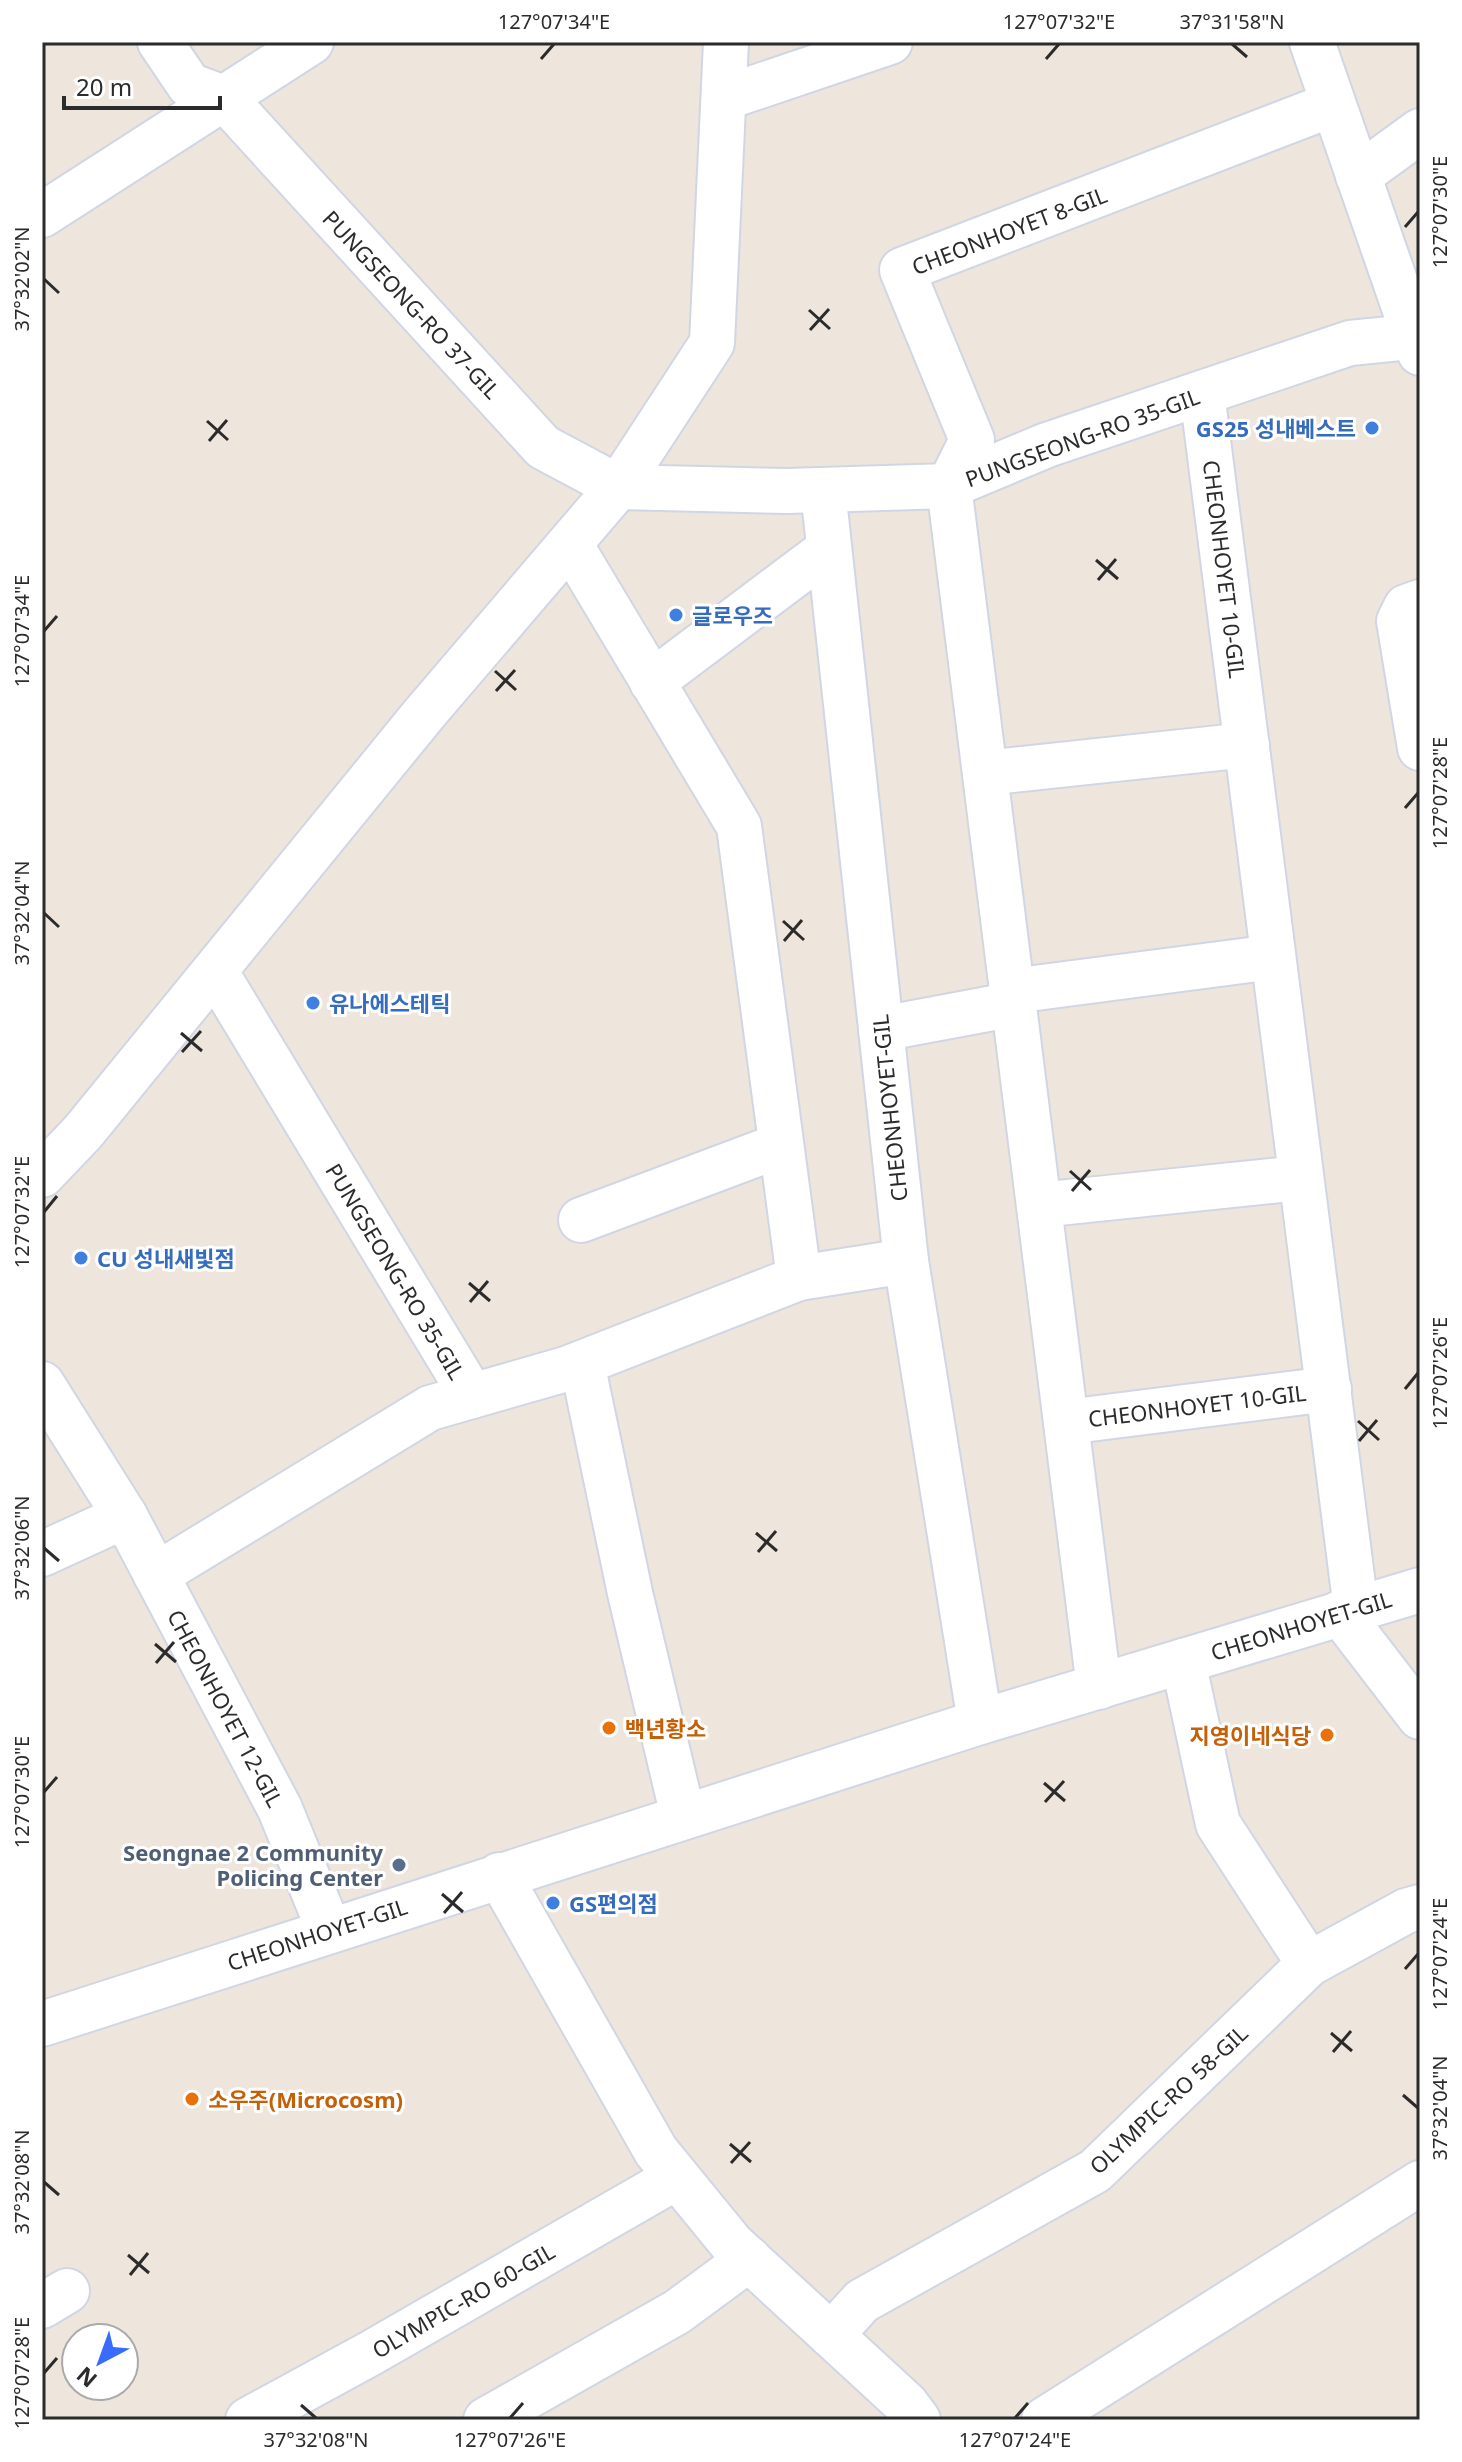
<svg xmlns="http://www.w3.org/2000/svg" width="1462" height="2462" viewBox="0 0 1462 2462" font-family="'Noto Sans','Noto Sans KR',sans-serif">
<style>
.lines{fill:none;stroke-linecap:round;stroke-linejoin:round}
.minor-casing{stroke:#d1d6e5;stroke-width:48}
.tertiary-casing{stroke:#d1d6e5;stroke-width:48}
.minor{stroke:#fff;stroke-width:44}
.tertiary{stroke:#fff;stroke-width:44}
.ticks{fill:none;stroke:#2b2b2b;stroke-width:3}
.shop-dot{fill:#3f7fe0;stroke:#fff;stroke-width:3}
.food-dot{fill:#e8710a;stroke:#fff;stroke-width:3}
.service-dot{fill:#5c6f8a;stroke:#fff;stroke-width:3}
.labels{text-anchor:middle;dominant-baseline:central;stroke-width:6;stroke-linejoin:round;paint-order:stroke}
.street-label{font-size:22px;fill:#2b2b2b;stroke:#fff}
.shop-label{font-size:22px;font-weight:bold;fill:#366cbe;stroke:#fff;text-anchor:start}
.food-label{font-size:22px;font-weight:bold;fill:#c56008;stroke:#fff;text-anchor:start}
.service-label{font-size:22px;font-weight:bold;fill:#4e5e75;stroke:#fff;text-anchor:end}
.neatline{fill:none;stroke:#2b2b2b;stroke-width:3}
.ticks-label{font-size:20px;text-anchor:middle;fill:#2b2b2b}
</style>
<rect width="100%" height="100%" fill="#eee5dc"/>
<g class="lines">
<!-- minor casing -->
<g class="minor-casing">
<g id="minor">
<path d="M160,42L189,85L224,98L543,447L618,487L787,491L949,486L1047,445L1350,343L1420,336"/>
<path d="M1312,42L1420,353"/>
<path d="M724,98L890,42"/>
<path d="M1358,176L1420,131"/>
<path d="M42,215L311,42"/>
<path d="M1202,393L1356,1609"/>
<path d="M823,490L906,1261L980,1722"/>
<path d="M570,544L739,826L799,1278"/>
<path d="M1420,602L1406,607L1399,621L1420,748"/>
<path d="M652,682L829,549"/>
<path d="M985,773L1247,745"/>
<path d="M215,971L472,1396"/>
<path d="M1012,991L1273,957"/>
<path d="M881,1029L1014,1004"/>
<path d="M42,1175L83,1132L424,714L618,487L712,343L726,42"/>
<path d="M1039,1205L1301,1178"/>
<path d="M581,1220L781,1145"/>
<path d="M582,1363L630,1593L683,1816"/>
<path d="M42,1384L125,1516L280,1809L329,1930"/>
<path d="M1066,1422L1329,1389"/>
<path d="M42,1554L125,1516"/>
<path d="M156,1575L430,1408L566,1369L799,1278L906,1261"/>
<path d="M1340,1613L1420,1717"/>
<path d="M1183,1661L1218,1824L1309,1964"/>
<path d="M1099,1687L949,486L972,440L902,270L1333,104"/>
<path d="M499,1875L656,2151L732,2244L906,2404L918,2420"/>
<path d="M42,2306L67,2291"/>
<path d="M831,2335L862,2301L1095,2171L1309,1964L1406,1911L1420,1907"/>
<path d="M248,2420L371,2353L677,2177"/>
<path d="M486,2420L677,2312L749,2259"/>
<path d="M1044,2420L1420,2183"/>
</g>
</g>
<!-- tertiary casing -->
<g class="tertiary-casing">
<path id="tertiary" d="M42,2024L980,1722L1420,1590"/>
</g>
<!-- minor -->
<use href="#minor" class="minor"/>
<!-- tertiary -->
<use href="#tertiary" class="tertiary"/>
</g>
<!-- ticks -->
<path class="ticks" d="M1232,44L1247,57M541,59L554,44M1046,59L1059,44M1405,227L1418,212M44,279L59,293M809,310L830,329M810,330L829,309M207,421L228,440M209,441L227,420M1096,560L1118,579M1098,580L1116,559M44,631L57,616M495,671L516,690M496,691L515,670M1405,808L1418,793M44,913L59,927M783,921L804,940M784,941L802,920M181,1033L202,1051M182,1052L201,1031M1070,1171L1091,1190M1072,1191L1090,1170M44,1212L57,1196M469,1283L490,1301M470,1302L488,1281M1405,1389L1418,1373M1358,1421L1379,1440M1359,1441L1377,1420M756,1533L777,1551M44,1548L59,1561M758,1552L776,1531M155,1644L176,1662M156,1663L174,1642M1044,1783L1065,1801M44,1792L57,1777M1045,1802L1064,1781M442,1894L463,1912M444,1913L462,1892M1405,1969L1418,1954M1331,2033L1352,2051M1333,2052L1351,2031M1403,2095L1418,2108M730,2144L751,2162M731,2163L750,2142M44,2182L59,2195M128,2255L149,2273M130,2275L148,2253M44,2373L57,2358M301,2405L316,2418M510,2418L523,2403M1015,2418L1028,2403"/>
<!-- markers -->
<g class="shop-dot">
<circle cx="1372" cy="428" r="8"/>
<circle cx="676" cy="615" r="8"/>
<circle cx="313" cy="1003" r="8"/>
<circle cx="81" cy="1258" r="8"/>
<circle cx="553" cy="1903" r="8"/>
</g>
<g class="food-dot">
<circle cx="609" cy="1728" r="8"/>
<circle cx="1327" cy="1735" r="8"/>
<circle cx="192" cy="2099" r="8"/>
</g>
<circle class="service-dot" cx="399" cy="1865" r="8"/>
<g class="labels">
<!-- street labels -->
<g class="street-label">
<text transform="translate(1009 230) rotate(-21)">CHEONHOYET 8-GIL</text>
<text transform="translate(412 304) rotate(47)">PUNGSEONG-RO 37-GIL</text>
<text transform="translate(1082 437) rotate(-20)">PUNGSEONG-RO 35-GIL</text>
<text transform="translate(1225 569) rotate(83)">CHEONHOYET 10-GIL</text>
<text transform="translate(889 1108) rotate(-96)">CHEONHOYET-GIL</text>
<text transform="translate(396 1271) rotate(59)">PUNGSEONG-RO 35-GIL</text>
<text transform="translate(1197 1405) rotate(-7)">CHEONHOYET 10-GIL</text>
<text transform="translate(1301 1625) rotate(-17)">CHEONHOYET-GIL</text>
<text transform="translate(226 1708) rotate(62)">CHEONHOYET 12-GIL</text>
<text transform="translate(317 1934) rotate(-18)">CHEONHOYET-GIL</text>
<text transform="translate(1168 2099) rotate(-43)">OLYMPIC-RO 58-GIL</text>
<text transform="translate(463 2300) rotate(-30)">OLYMPIC-RO 60-GIL</text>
</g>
<!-- shop labels -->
<g class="shop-label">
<text x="1356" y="428" text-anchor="end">GS25 성내베스트</text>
<text x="692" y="615">글로우즈</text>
<text x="329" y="1003">유나에스테틱</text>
<text x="97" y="1258">CU 성내새빛점</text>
<text x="569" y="1903">GS편의점</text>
</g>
<!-- food labels -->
<g class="food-label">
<text x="625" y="1728">백년황소</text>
<text x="1311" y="1735" text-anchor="end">지영이네식당</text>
<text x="208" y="2099">소우주(Microcosm)</text>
</g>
<!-- service labels -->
<g class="service-label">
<text x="383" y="1852">Seongnae 2 Community<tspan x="383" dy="25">Policing Center</tspan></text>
</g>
</g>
<!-- border -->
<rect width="1462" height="2462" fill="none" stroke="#ffffff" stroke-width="88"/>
<!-- north arrow -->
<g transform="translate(100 2362) rotate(221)"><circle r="38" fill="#ffffff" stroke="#aaaaaa" stroke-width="2"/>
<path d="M0-6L14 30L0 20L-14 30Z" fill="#386cff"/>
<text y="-12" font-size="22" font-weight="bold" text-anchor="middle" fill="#2b2b2b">N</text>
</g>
<!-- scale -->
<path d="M64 96v12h156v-12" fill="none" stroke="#2b2b2b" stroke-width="4"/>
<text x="76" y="96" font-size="24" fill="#2b2b2b" stroke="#ffffff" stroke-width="6" paint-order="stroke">20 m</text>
<rect x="44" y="44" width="1374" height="2374" class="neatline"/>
<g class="ticks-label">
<text x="554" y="29">127°07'34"E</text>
<text x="1059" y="29">127°07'32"E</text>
<text x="1232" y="29">37°31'58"N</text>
<text transform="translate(1440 212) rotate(-90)" y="7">127°07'30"E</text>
<text transform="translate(22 279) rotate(-90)" y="7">37°32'02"N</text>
<text transform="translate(22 631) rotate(-90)" y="7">127°07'34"E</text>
<text transform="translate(1440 793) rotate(-90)" y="7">127°07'28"E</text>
<text transform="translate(22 913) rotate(-90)" y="7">37°32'04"N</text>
<text transform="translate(22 1212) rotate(-90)" y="7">127°07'32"E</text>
<text transform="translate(1440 1373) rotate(-90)" y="7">127°07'26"E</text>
<text transform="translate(22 1548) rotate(-90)" y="7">37°32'06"N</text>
<text transform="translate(22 1792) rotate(-90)" y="7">127°07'30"E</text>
<text transform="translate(1440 1954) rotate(-90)" y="7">127°07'24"E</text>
<text transform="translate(1440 2108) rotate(-90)" y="7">37°32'04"N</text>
<text transform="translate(22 2182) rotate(-90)" y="7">37°32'08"N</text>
<text transform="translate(22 2373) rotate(-90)" y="7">127°07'28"E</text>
<text x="316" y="2447">37°32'08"N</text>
<text x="510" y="2447">127°07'26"E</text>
<text x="1015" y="2447">127°07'24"E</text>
</g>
</svg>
